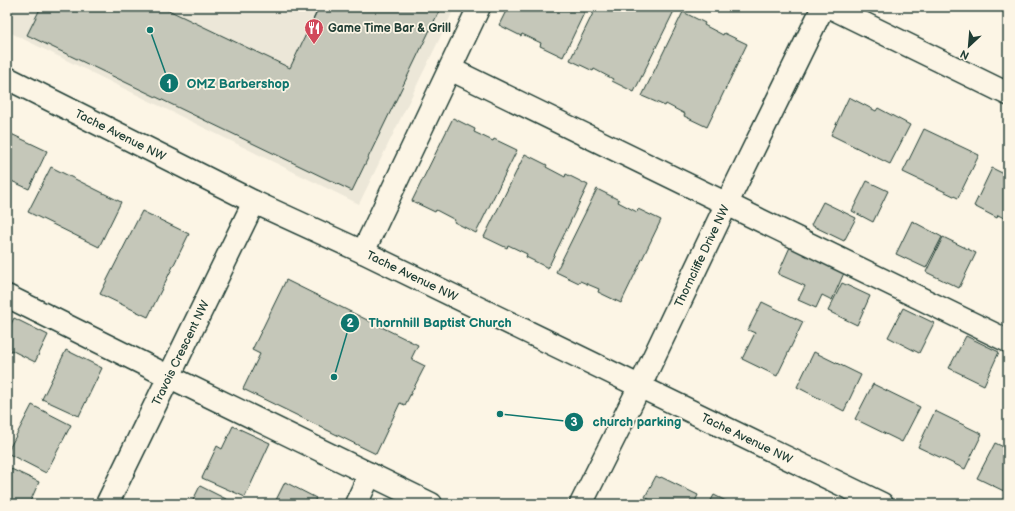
<svg xmlns="http://www.w3.org/2000/svg" width="1015" height="511" viewBox="0 0 1015 511" font-family="'Balsamiq Sans',sans-serif">
<style>
.built{fill:#ece7d8}
.building{fill:#c5c7b9;stroke:#1f3d34}
.lines{fill:none;stroke-linecap:round;stroke-linejoin:round}
.minor-casing{stroke:#1f3d34;stroke-width:25}
.minor{stroke:#fcf5e5;stroke-width:22}
.labels{text-anchor:middle;dominant-baseline:central;stroke-width:3.5;stroke-linejoin:round;paint-order:stroke}
.poi-label{font-size:12px;font-weight:bold;fill:#1f3d34;stroke:#fcf5e5;text-anchor:start}
.street-label{font-size:12px;fill:#1f3d34;stroke:#fcf5e5}
.leader{fill:none;stroke:#0f766e;stroke-width:1.5}
.callout-dot{fill:#0f766e;stroke:#fcf5e5;stroke-width:1.5}
.mark-label{font-size:12px;text-anchor:middle;font-weight:bold;fill:#fff}
.callout-label{font-size:13px;text-anchor:middle;font-weight:bold;fill:#0f766e;stroke:#fcf5e5;stroke-width:3.5;stroke-linejoin:round;paint-order:stroke}
</style>
<rect width="100%" height="100%" fill="#fcf5e5"/>
<filter id="ink" filterUnits="userSpaceOnUse"><feTurbulence type="fractalNoise" baseFrequency=".025" numOctaves="2"/><feDisplacementMap in="SourceGraphic" scale="8" xChannelSelector="R" yChannelSelector="G"/><feConvolveMatrix kernelMatrix="1 2 1 2 8 2 1 2 1" color-interpolation-filters="sRGB"/></filter>
<g filter="url(#ink)">
<!-- built -->
<path class="built" d="M7,7H455L359,204L7,31Z"/>
<!-- building -->
<g class="building">
<path d="M41,7H162L290,68L319,7H441L352,191L27,35Z"/>
<path d="M508,7H587L563,57L540,46L541,43L522,34L521,36L499,25Z"/>
<path d="M596,7H671L675,9L634,92L612,81L613,79L594,69L593,71L570,60Z"/>
<path d="M683,12L705,23L704,25L723,35L724,33L747,44L707,127L684,116L685,114L666,104L665,106L642,96Z"/>
<path d="M849,97L876,111L878,108L910,125L890,164L831,135Z"/>
<path d="M453,118L475,129L474,132L493,141L494,139L517,150L476,233L454,222L455,220L436,210L435,212L412,201Z"/>
<path d="M924,129L979,155L958,198L903,172Z"/>
<path d="M7,132L47,151L29,189L7,179Z"/>
<path d="M525,154L547,165L546,167L565,177L566,174L588,185L548,268L526,257L527,254L508,245L507,248L484,237Z"/>
<path d="M51,167L121,202L99,247L28,212Z"/>
<path d="M992,168L1008,176V220L998,215L997,218L974,206Z"/>
<path d="M867,181L888,191L873,222L852,211Z"/>
<path d="M597,189L619,200L618,202L637,212L638,209L661,220L621,303L598,292L599,289L580,281L579,283L556,272Z"/>
<path d="M823,202L856,218L844,241L811,225Z"/>
<path d="M142,211L189,234L148,317L100,294Z"/>
<path d="M912,221L942,237L926,268L896,254Z"/>
<path d="M943,237L976,253L959,288L926,272Z"/>
<path d="M790,247L844,273L832,300L822,295L816,308L798,300L805,286L778,274Z"/>
<path d="M286,280L418,345L411,359L425,366L405,405L400,403L376,454L243,389L260,354L252,350Z"/>
<path d="M842,283L870,296L857,325L828,311Z"/>
<path d="M762,302L803,322L777,376L742,359L755,333L748,330Z"/>
<path d="M903,308L934,323L919,353L888,337Z"/>
<path d="M14,318L48,335L35,362L7,348V332Z"/>
<path d="M966,336L999,352L984,385L949,368Z"/>
<path d="M66,350L102,368L79,416L42,399Z"/>
<path d="M814,352L861,375L844,411L797,387Z"/>
<path d="M873,384L920,407L902,442L855,419Z"/>
<path d="M32,405L71,425L46,473L7,453Z"/>
<path d="M935,411L982,434L965,469L918,447Z"/>
<path d="M233,426L270,443L245,497L202,478L217,446L222,449Z"/>
<path d="M995,443L1008,449V493L977,478Z"/>
<path d="M7,467L39,482L29,504H7Z"/>
<path d="M656,476L660,478L661,477L698,495L694,504H647L650,500L645,497Z"/>
<path d="M285,482L316,498L313,504H274Z"/>
<path d="M200,486L236,504H191Z"/>
<path d="M714,495L732,504H709Z"/>
</g>
<g class="lines">
<!-- minor casing -->
<g class="minor-casing">
<g id="minor">
<path d="M830,7L1008,94"/>
<path d="M450,69L1008,341"/>
<path id="s1" d="M7,78L254,202L363,252L882,504"/>
<path d="M363,252L479,7"/>
<path d="M7,296L170,377L431,504"/>
<path id="s2" d="M107,504L254,202"/>
<path d="M356,504L370,474"/>
<path id="s3" d="M581,504L640,386L727,203L823,7"/>
</g>
</g>
<!-- minor -->
<use href="#minor" class="minor"/>
</g>
</g>
<!-- icons -->
<defs>
<g id="restaurant-pin" transform="scale(1)"><path d="M0 17L-7.5 6A9.5 9.5 0 1 1 7.5 6Z" fill="#d1495b" stroke="#fcf5e5"/><path d="M-5-6h1v4h1v-4h1v4h1v-4h1v5L-1.5 .5V6h-2V.5L-5-1ZM5-6V6H3V1.5H1.5Q1.5-4 5-6Z" fill="#fff"/></g>
</defs>
<g fill-rule="evenodd">
<use href="#restaurant-pin" x="314" y="28"/>
</g>
<g class="labels">
<!-- poi labels -->
<g class="poi-label">
<text x="328" y="28">Game Time Bar &amp; Grill</text>
</g>
<!-- street labels -->
<g class="street-label">
<text stroke="none"><textPath href="#s1" startOffset="127">Tache Avenue NW</textPath></text>
<text stroke="none"><textPath href="#s3" startOffset="276">Thorncliffe Drive NW</textPath></text>
<text stroke="none"><textPath href="#s1" startOffset="451">Tache Avenue NW</textPath></text>
<text stroke="none"><textPath href="#s2" startOffset="168">Travois Crescent NW</textPath></text>
<text stroke="none"><textPath href="#s1" startOffset="823">Tache Avenue NW</textPath></text>
</g>
</g>
<!-- callouts -->
<path class="leader" d="M150 30L169 83M334 377L350 323M500 414L574 422"/>
<g class="callout-dot">
<circle cx="150" cy="30" r="4"/>
<circle cx="334" cy="377" r="4"/>
<circle cx="500" cy="414" r="4"/>
<circle cx="169" cy="83" r="10"/>
<circle cx="350" cy="323" r="10"/>
<circle cx="574" cy="422" r="10"/>
</g>
<g class="mark-label">
<text x="169" y="88">1</text>
<text x="350" y="327">2</text>
<text x="574" y="426">3</text>
</g>
<g class="callout-label">
<text x="238" y="88">OMZ Barbershop</text>
<text x="440" y="327">Thornhill Baptist Church</text>
<text x="637" y="426">church parking</text>
</g>
<!-- margin -->
<rect width="1015" height="511" fill="none" stroke="#fcf5e5" stroke-width="24"/>
<rect x="12" y="12" width="991" height="487" fill="none" stroke="#1f3d34" stroke-width="1.5" filter="url(#ink)"/>
<!-- north arrow -->
<g transform="translate(969 46) rotate(206)" stroke="#fcf5e5" stroke-width="3" paint-order="stroke">
<path d="M0-3L7 15L0 10L-7 15Z" fill="#1f3d34"/>
<text y="-6" font-size="11" font-weight="bold" text-anchor="middle" fill="#1f3d34">N</text>
</g>
</svg>
